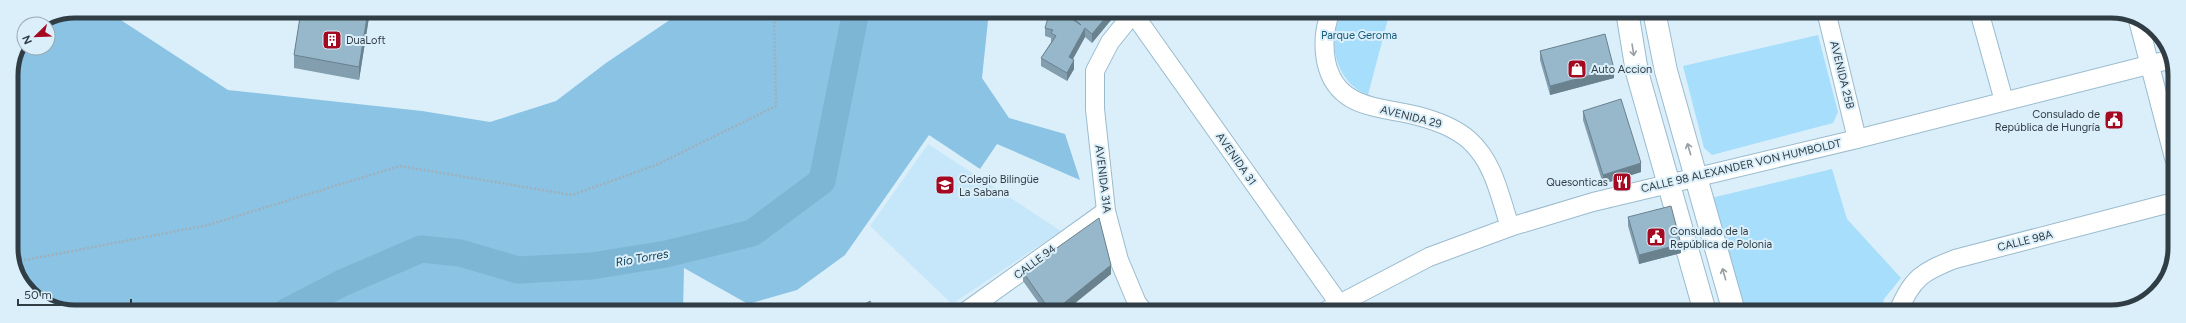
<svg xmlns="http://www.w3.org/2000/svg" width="2186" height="323" viewBox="0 0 2186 323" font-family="Figtree,sans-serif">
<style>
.built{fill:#c6e7fa}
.green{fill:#a7defc}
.forest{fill:#8ac3e3}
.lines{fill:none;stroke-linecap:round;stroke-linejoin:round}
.river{stroke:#7db5d4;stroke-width:27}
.minor-casing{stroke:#9abbce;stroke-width:20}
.major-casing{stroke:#9abbce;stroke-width:24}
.path{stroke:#9fb0ba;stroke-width:2.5;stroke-dasharray:2 2;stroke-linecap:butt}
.minor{stroke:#fff;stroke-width:18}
.major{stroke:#fff;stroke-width:22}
.wall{fill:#829eaf}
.shaded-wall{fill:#6a818e}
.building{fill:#97b8cb;stroke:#6a818e}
.oneway{stroke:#989ea2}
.labels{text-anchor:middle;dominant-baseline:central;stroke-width:4;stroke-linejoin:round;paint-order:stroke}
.park-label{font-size:11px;fill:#155b7b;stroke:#dbeffa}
.poi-label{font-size:11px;fill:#303d45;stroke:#dbeffa;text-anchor:start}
.street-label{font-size:11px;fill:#303d45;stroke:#dbeffa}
.water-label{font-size:12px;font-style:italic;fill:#0a3b51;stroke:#dbeffa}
.rim{fill:none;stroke:#303d45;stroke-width:5}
</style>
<rect width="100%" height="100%" fill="#dbeffa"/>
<!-- built -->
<path class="built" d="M928,144L1061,231L952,304L870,226Z"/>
<!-- green -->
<g class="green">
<path d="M1344,11H1390L1368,95C1336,84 1324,38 1344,11Z"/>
<path d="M1818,35L1838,112L1833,123L1712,155L1704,148L1683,66Z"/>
<path d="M1832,169L1847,219L1901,278L1884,299L1881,312H1744L1711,198Z"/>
</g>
<!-- forest -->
<path class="forest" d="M75,11H107L228,90L422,111L490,122L556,101L606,63L683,11H989L982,78L1009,118L1065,134L1080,180L997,144L980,169L929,135L845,255L797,290L748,304L684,268L683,312L67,311L33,296L13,264L11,75L24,44V48H48V24H44Z"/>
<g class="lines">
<!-- river -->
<path class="river" d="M286,312L342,283L421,249L460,253L518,270L592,266L666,254L752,233L822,181L856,11"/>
<!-- minor casing -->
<g class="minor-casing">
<g id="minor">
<path d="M1135,11L1110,42L1095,71V109L1106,211L1119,260L1137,303L1144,312"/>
<path d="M1331,11C1324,28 1323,44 1326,61C1336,110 1380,106 1418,116C1436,121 1454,127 1469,140C1494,162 1500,197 1510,227"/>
<path d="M1826,11L1857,139"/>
<path d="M1979,11L2004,101"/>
<path d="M1133,13L1345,312"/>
<path d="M2138,20L2174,158"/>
<path d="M965,312L1106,211"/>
<path d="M1324,312L1429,257L1510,227L1593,202L1857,139L2172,59"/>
<path d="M1898,312C1912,278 1922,272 1955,259L2174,202"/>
</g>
</g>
<!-- major casing -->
<g class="major-casing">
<g id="major">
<path d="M1627,11L1637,72L1705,312"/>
<path d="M1654,11L1666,71L1734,312"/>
</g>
</g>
<!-- path -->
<path class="path" d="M14,266L20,261L208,225L400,166L572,195L656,165L776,106L774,11"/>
<!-- minor -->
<use href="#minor" class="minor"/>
<!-- major -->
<use href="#major" class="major"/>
</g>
<!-- wall -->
<g class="wall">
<path d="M301,11H370L359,80L294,68V55Z"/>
<path d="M1055,11H1116V14L1092,43L1085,37L1073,59L1074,69L1067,81L1041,66V58L1051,42V38L1045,36V28Z"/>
<path d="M1540,51L1614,78L1550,95L1540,60Z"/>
<path d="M1583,111L1641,172L1603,184L1583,120Z"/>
<path d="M1628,217L1681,253L1639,264L1628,226Z"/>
<path d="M1023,272L1111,274L1064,312H1045L1023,281Z"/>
</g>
<!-- shaded-wall -->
<g class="shaded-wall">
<path d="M368,11H370L359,80V67Z"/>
<path d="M1111,11H1116V14L1092,43V34Z"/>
<path d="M1085,28V37L1069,66V57Z"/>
<path d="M1074,60V69L1067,81V73Z"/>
<path d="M1614,69V78L1550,95V86Z"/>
<path d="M1641,163V172L1603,184V175Z"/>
<path d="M1681,244V253L1639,264V255Z"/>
<path d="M1111,265V274L1064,312H1053Z"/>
</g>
<!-- building -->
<g class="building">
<path d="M301,11H368L359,67L294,55Z"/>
<path d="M1050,11H1055L1060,14L1061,12L1081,25L1065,11H1111L1092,34L1085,28L1069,57L1074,60L1067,73L1041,58L1056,36L1051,33L1053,30L1045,28Z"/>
<path d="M1605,34L1614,69L1550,86L1540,51Z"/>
<path d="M1621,99L1641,163L1603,175L1583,111Z"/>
<path d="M1671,206L1681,244L1639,255L1628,217Z"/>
<path d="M1099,218L1111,265L1053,312H1051L1023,272Z"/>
<path d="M870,301L876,312H852Z"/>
</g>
<!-- one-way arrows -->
<defs><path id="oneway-shaft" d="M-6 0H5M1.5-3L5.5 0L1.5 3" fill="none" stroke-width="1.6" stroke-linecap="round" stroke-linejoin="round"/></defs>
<g class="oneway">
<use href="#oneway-shaft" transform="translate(1633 50) rotate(81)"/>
<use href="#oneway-shaft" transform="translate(1689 149) rotate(-106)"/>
<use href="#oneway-shaft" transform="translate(1724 274) rotate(-106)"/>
</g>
<!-- icons -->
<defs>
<g id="building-square" transform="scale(1)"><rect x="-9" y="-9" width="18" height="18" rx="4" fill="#a40921" stroke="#dbeffa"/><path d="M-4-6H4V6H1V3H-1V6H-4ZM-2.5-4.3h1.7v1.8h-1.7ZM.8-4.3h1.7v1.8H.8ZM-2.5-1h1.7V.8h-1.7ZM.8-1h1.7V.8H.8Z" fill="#fff"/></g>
<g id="shop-square" transform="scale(1)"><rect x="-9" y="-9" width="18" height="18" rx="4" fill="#a40921" stroke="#dbeffa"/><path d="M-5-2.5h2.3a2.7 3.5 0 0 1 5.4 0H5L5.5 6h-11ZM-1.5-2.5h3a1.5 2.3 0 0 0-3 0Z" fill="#fff"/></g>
<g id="civic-square" transform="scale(1)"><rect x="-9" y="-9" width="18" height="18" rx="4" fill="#a40921" stroke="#dbeffa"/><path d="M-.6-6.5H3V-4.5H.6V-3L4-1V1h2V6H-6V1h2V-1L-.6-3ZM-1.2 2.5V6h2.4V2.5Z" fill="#fff"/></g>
<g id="restaurant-square" transform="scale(1)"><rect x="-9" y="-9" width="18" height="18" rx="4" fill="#a40921" stroke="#dbeffa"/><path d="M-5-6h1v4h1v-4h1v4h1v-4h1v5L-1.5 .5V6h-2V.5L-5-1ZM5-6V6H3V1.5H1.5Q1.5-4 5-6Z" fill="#fff"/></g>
<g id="school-square" transform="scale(1)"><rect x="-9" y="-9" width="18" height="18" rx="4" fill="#a40921" stroke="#dbeffa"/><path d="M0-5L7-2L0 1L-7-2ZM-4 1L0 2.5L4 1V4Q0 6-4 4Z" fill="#fff"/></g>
</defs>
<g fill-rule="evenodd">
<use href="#building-square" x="332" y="40"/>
<use href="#shop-square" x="1577" y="69"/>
<use href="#civic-square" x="2114" y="120"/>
<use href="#restaurant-square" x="1622" y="182"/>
<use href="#school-square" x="945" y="185"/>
<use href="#civic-square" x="1656" y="237"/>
</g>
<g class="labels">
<!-- park labels -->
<g class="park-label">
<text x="1359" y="35">Parque Geroma</text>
</g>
<!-- poi labels -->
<g class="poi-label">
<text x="346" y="40">DuaLoft</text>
<text x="1591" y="69">Auto Accion</text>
<text x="2100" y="114" text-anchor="end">Consulado de<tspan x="2100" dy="13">República de Hungría</tspan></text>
<text x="959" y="179">Colegio Bilingüe<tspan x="959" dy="13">La Sabana</tspan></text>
<text x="1608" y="182" text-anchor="end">Quesonticas</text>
<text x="1670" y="231">Consulado de la<tspan x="1670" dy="13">República de Polonia</tspan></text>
</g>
<!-- street labels -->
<g class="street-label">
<text transform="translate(1842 75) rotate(76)">AVENIDA 25B</text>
<text transform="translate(1411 117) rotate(14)">AVENIDA 29</text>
<text transform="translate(1236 159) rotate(55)">AVENIDA 31</text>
<text transform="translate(1741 166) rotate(-13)">CALLE 98 ALEXANDER VON HUMBOLDT</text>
<text transform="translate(1103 179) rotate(83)">AVENIDA 31A</text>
<text transform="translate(2025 241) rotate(-14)">CALLE 98A</text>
<text transform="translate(1035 262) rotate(-37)">CALLE 94</text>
</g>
<!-- water labels -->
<g class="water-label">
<text transform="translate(642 258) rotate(-10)">Río Torres</text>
</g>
</g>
<!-- crop -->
<path d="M0 0H2186V323H0ZM75 18H2111A57 57 0 0 1 2168 75V248A57 57 0 0 1 2111 305H75A57 57 0 0 1 18 248V75A57 57 0 0 1 75 18Z" fill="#dbeffa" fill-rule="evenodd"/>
<path class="rim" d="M75 18H2111A57 57 0 0 1 2168 75V248A57 57 0 0 1 2111 305H75A57 57 0 0 1 18 248V75A57 57 0 0 1 75 18Z"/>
<!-- north arrow -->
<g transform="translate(36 36) rotate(247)"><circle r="19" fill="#dbeffa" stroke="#97a8b2"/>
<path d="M0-3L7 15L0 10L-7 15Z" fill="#a40921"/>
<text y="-6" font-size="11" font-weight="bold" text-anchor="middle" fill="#303d45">N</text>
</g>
<!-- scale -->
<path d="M18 299v6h113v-6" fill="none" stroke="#303d45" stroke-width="2"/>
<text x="24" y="299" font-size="12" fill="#303d45" stroke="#dbeffa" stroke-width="3" paint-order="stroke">50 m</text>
</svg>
